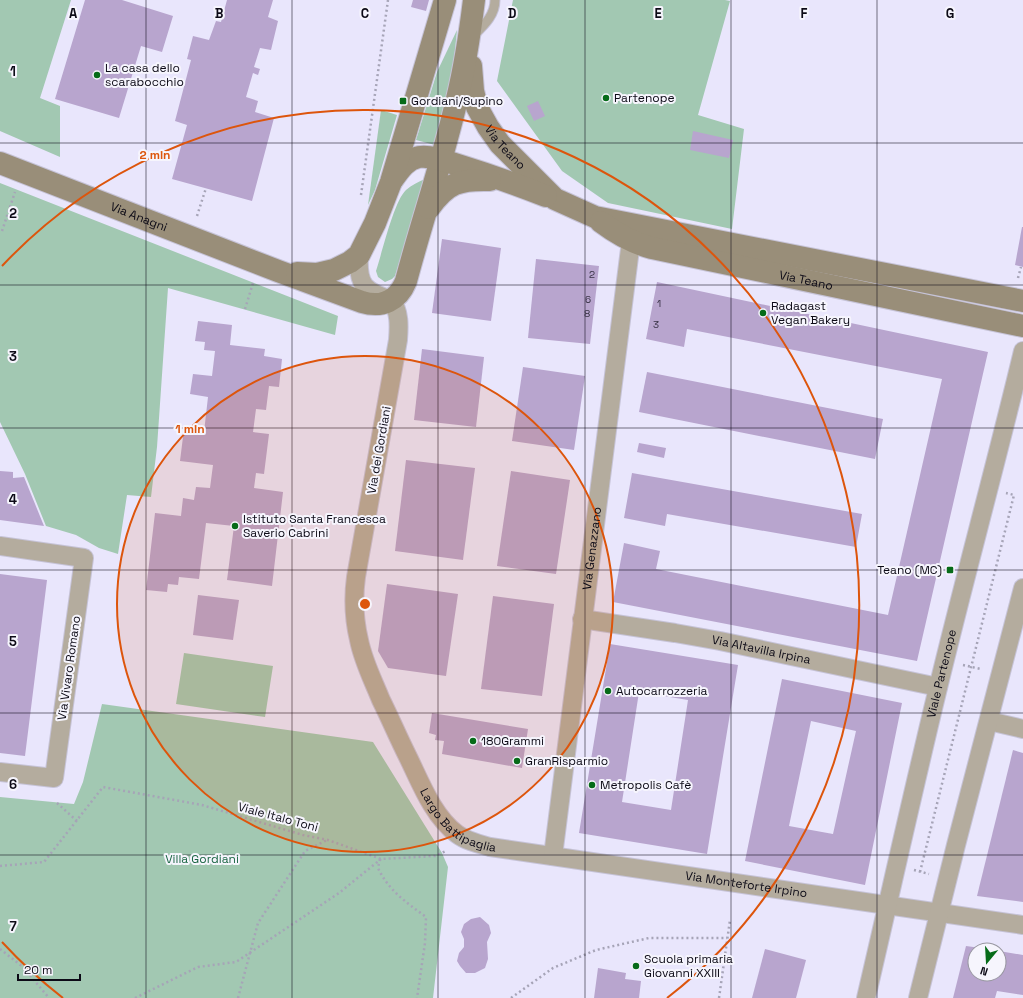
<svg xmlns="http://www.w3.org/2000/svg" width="1023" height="998" viewBox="0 0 1023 998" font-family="'Space Grotesk',sans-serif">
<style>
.green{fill:#a2c8b2}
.building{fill:#b8a5ce;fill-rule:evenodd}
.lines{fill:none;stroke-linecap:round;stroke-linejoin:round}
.lane-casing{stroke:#c6c3d7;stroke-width:11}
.street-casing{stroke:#c6c3d7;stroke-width:20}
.secondary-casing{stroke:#c6c3d7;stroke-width:24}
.path{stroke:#a6a4b7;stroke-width:2.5;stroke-dasharray:2 3;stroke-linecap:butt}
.lane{stroke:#b4ac9e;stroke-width:9}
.street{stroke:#b4ac9e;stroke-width:18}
.secondary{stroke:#998e79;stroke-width:22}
.grid{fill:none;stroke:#0c0a16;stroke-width:1;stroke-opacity:0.55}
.ring{fill:none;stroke:#dd550c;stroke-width:2}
.poi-dot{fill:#066b19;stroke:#f6f5fd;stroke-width:1.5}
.labels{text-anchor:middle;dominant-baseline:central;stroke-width:4;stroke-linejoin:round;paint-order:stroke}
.number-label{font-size:10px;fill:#373144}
.poi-label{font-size:12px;fill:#0c0a16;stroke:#f6f5fd;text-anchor:start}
.street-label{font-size:12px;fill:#0c0a16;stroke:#f6f5fd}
.park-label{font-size:12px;fill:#1b6644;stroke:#f6f5fd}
.grid-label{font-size:13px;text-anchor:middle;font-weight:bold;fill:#0c0a16;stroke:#f6f5fd;stroke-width:4;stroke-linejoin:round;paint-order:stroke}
.centre{fill:#dd550c;stroke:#f6f5fd;stroke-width:2}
.ring-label{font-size:12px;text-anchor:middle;font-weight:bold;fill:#dd550c;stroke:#f6f5fd;stroke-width:4;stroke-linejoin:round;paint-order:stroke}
</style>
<rect width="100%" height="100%" fill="#e9e6fc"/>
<!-- green -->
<g class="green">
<path d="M0,0H71L40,98L60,106V157L0,131Z"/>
<path d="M513,0H725L730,1L698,115L744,129L732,229L608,203L562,171L497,81Z"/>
<path d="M457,30L451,90L435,145L416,140L437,72Z"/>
<path d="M381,110L397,115L375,190L368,205Z"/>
<path d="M425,179L395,276L392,279L385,282L378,277L376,271C382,253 394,201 406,190C412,185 418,182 425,179Z"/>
<path d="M0,183L338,316L335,335L168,288L157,447L151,497L127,495L118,554L99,548L76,535L46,526L25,474L0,422Z"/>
<path d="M184,653L273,666L265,717L176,704Z"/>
<path d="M102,704L373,742L442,853L448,867L433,998H0V797L74,804L83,782Z"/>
</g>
<!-- building -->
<g class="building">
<path d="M85,0H122L173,16L162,52L141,46L119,118L55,99Z"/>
<path d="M227,0H273L268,17L278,21L271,50L260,48L254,67L260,69L258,75L253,73L246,97L258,101L255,112L274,118L252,201L172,179L187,125L175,121L191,60L187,59L193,36L209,40L216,21L221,22Z"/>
<path d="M413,0H429L426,11L411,7Z"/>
<path d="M538,101L545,116L534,121L527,106Z"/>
<path d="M693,131L733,140L729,158L690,150Z"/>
<path d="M1022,227H1023V267L1015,265Z"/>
<path d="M442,239L501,248L491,321L432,313Z"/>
<path d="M536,259L599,266L590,344L528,338Z"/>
<path d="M657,282L988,352L917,661L613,602L624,543L660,551L656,569L888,615L942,379L687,329L684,347L646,339Z"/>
<path d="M198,321L232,325L230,345L265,349L264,356L282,359L279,387L269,386L266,410L256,409L253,432L269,434L264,474L256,473L254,488L283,492L272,586L227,580L234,526L206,523L199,579L179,577L178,585L168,584L167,592L146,590L155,513L181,516L183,498L194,500L196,487L210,488L213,465L180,461L184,429L204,432L208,397L190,394L193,374L212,376L215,351L204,350L205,342L195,341Z"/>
<path d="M422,349L484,357L476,427L414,420Z"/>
<path d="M523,367L585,376L574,450L512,441Z"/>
<path d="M647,372L883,419L875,459L639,412Z"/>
<path d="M639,443L666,448L664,458L637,452Z"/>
<path d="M406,460L475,468L463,560L395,551Z"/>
<path d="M0,471L13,472V478L24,477L44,526L0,520Z"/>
<path d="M511,471L570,480L556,574L497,566Z"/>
<path d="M632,473L862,514L856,547L667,514L665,526L624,518Z"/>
<path d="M0,574L47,580L25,756L0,753Z"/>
<path d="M387,584L458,594L446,676L388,668L378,651Z"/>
<path d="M198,595L239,600L233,640L193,635Z"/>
<path d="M493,596L554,604L542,696L481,689Z"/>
<path d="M610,644L738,665L707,854L579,833ZM639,692L688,700L671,810L622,802Z"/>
<path d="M782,679L902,703L865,885L745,861ZM811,721L856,731L833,834L789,826Z"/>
<path d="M432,713L528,729L522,768L442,754L444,741L435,740L436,735L429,733Z"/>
<path d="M1013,750L1023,753V902L977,896Z"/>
<path d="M480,917L489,925L491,933L487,942L488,959L485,968L475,973H466L460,966L457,961L459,953L464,947V939L461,932L464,924L471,919Z"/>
<path d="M966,946L988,949L975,950V974H999V951L1023,955V995L997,991L995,998H953Z"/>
<path d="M765,949L806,960L796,998H752Z"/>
<path d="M598,968L626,973L625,979L641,981L639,998H594Z"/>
</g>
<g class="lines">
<!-- lane casing -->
<g class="lane-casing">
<path id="lane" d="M473,36C483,26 495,16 495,0"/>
</g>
<!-- street casing -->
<g class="street-casing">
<g id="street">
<path id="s1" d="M359,255C357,286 365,291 391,300C400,311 399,327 398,340L356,577C353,599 354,619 359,640C363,661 373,680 381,700C390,718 398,737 407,755C420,781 432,815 457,834C466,841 479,844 490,847L1023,925"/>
<path d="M0,546L84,558L54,778L0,772"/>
<path id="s2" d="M582,619L675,633L720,641L938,687"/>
<path d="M989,721L1023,729"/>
<path id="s3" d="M553,856L631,241"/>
<path id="s4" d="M866,998C890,895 913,791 938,688C965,576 996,464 1023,351"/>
<path d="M918,998L956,845L1023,588"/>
</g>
</g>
<!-- secondary casing -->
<g class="secondary-casing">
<g id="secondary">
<path id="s5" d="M471,66L473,91L477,107L488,127L500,144L555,199L595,217L1023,301"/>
<path id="s6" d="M0,163L278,271L362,302C382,308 398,301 406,281C422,220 443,160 457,99C465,66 470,33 474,0"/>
<path d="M393,179C400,169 407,159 419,157C432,155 448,162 461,166C490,175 518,185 546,196"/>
<path d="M429,208C447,183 459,179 490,180"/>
<path id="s7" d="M601,222C617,234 632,243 652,248L1023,326"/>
<path d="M297,273L317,274L334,270L350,262L359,255L375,223L391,182L445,0"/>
</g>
</g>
<!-- path -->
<g class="path">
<path d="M361,195L388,0"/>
<path d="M197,216L206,188"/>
<path d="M2,231L15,192"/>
<path d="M1018,278L1021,267"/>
<path d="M245,309L253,283"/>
<path d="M963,665L981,669"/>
<path d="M57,803L77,821"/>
<path d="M380,859L378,868C388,890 407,903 426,917L425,943L417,998"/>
<path d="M0,866L44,862L103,787L202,805L303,835L328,840L381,859L435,856L446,851"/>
<path d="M914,870L929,874"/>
<path d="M920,872L1014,495L1006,493"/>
<path d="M0,949L23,967L49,998"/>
<path d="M135,998L198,967L236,962L339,893L381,859"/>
<path d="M238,998L258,923L305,851L327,840"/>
<path d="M511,998L553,968L596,950L649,938H727"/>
<path d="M719,998L730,920"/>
</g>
<!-- lane -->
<use href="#lane" class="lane"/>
<!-- street -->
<use href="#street" class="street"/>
<!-- secondary -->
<use href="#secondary" class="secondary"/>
</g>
<!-- grid -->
<path class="grid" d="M146,0V998M292,0V998M438,0V998M585,0V998M731,0V998M877,0V998M0,143H1023M0,285H1023M0,428H1023M0,570H1023M0,713H1023M0,855H1023"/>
<!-- distance rings -->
<circle cx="365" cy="604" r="248" fill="#dd550c" fill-opacity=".12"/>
<g class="ring">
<circle cx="365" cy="604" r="248"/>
<path d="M63 998A496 496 0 0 1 2 942M2 266A496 496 0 1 1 667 998"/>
</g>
<!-- markers -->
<g class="poi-dot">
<circle cx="97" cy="75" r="4"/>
<circle cx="606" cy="98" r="4"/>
<rect x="399" y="97" width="8" height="8" rx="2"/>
<circle cx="763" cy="313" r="4"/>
<circle cx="235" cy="526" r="4"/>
<rect x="946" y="566" width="8" height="8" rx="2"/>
<circle cx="608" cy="691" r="4"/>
<circle cx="473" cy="741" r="4"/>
<circle cx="517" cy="761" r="4"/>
<circle cx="592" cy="785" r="4"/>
<circle cx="636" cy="966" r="4"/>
</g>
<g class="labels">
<!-- number labels -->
<g class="number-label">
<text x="592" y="274">2</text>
<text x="588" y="299">6</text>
<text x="659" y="303">1</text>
<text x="587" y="313">8</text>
<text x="656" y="324">3</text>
</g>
<!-- poi labels -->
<g class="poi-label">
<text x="105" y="68">La casa dello<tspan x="105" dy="14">scarabocchio</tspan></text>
<text x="614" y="98">Partenope</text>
<text x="411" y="101">Gordiani/Supino</text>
<text x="771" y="306">Radagast<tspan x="771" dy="14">Vegan Bakery</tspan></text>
<text x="243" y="519">Istituto Santa Francesca<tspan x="243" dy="14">Saverio Cabrini</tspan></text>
<text x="942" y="570" text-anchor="end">Teano (MC)</text>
<text x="616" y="691">Autocarrozzeria</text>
<text x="481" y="741">180Grammi</text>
<text x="525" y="761">GranRisparmio</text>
<text x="600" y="785">Metropolis Cafè</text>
<text x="644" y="959">Scuola primaria<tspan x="644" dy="14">Giovanni XXIII</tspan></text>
</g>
<!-- street labels -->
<g class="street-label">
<text stroke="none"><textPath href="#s5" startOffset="91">Via Teano</textPath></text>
<text stroke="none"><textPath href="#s6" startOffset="149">Via Anagni</textPath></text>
<text stroke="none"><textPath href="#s7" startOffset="215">Via Teano</textPath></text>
<text transform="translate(379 450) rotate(-80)">Via dei Gordiani</text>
<text stroke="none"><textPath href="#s3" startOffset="310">Via Genazzano</textPath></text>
<text stroke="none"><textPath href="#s2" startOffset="182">Via Altavilla Irpina</textPath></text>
<text transform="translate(69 668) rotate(-82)">Via Vivaro Romano</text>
<text stroke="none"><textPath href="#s4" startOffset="333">Viale Partenope</textPath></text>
<text stroke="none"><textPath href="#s1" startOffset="620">Largo Battipaglia</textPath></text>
<text transform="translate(278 817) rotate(15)">Viale Italo Toni</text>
<text stroke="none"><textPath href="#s1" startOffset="922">Via Monteforte Irpino</textPath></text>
</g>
<!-- park labels -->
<g class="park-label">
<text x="202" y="859">Villa Gordiani</text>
</g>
</g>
<g class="grid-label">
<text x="73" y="18">A</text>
<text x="219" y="18">B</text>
<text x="365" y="18">C</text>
<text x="512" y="18">D</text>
<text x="658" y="18">E</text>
<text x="804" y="18">F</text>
<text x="950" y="18">G</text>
<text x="13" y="76">1</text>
<text x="13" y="218">2</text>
<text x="13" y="361">3</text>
<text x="13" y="504">4</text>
<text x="13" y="646">5</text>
<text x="13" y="789">6</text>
<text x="13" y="931">7</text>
</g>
<circle cx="365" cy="604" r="6" class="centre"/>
<g class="ring-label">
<text x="155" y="159">2 min</text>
<text x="190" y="433">1 min</text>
</g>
<!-- north arrow -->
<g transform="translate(987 962) rotate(198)"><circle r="19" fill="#f6f5fd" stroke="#9897a1"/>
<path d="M0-3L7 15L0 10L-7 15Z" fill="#066b19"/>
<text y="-6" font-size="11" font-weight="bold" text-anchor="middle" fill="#0c0a16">N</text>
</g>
<!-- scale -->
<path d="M18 974v6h62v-6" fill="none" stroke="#0c0a16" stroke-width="2"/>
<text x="24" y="974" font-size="12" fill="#0c0a16" stroke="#f6f5fd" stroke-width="3" paint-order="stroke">20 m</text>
</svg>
